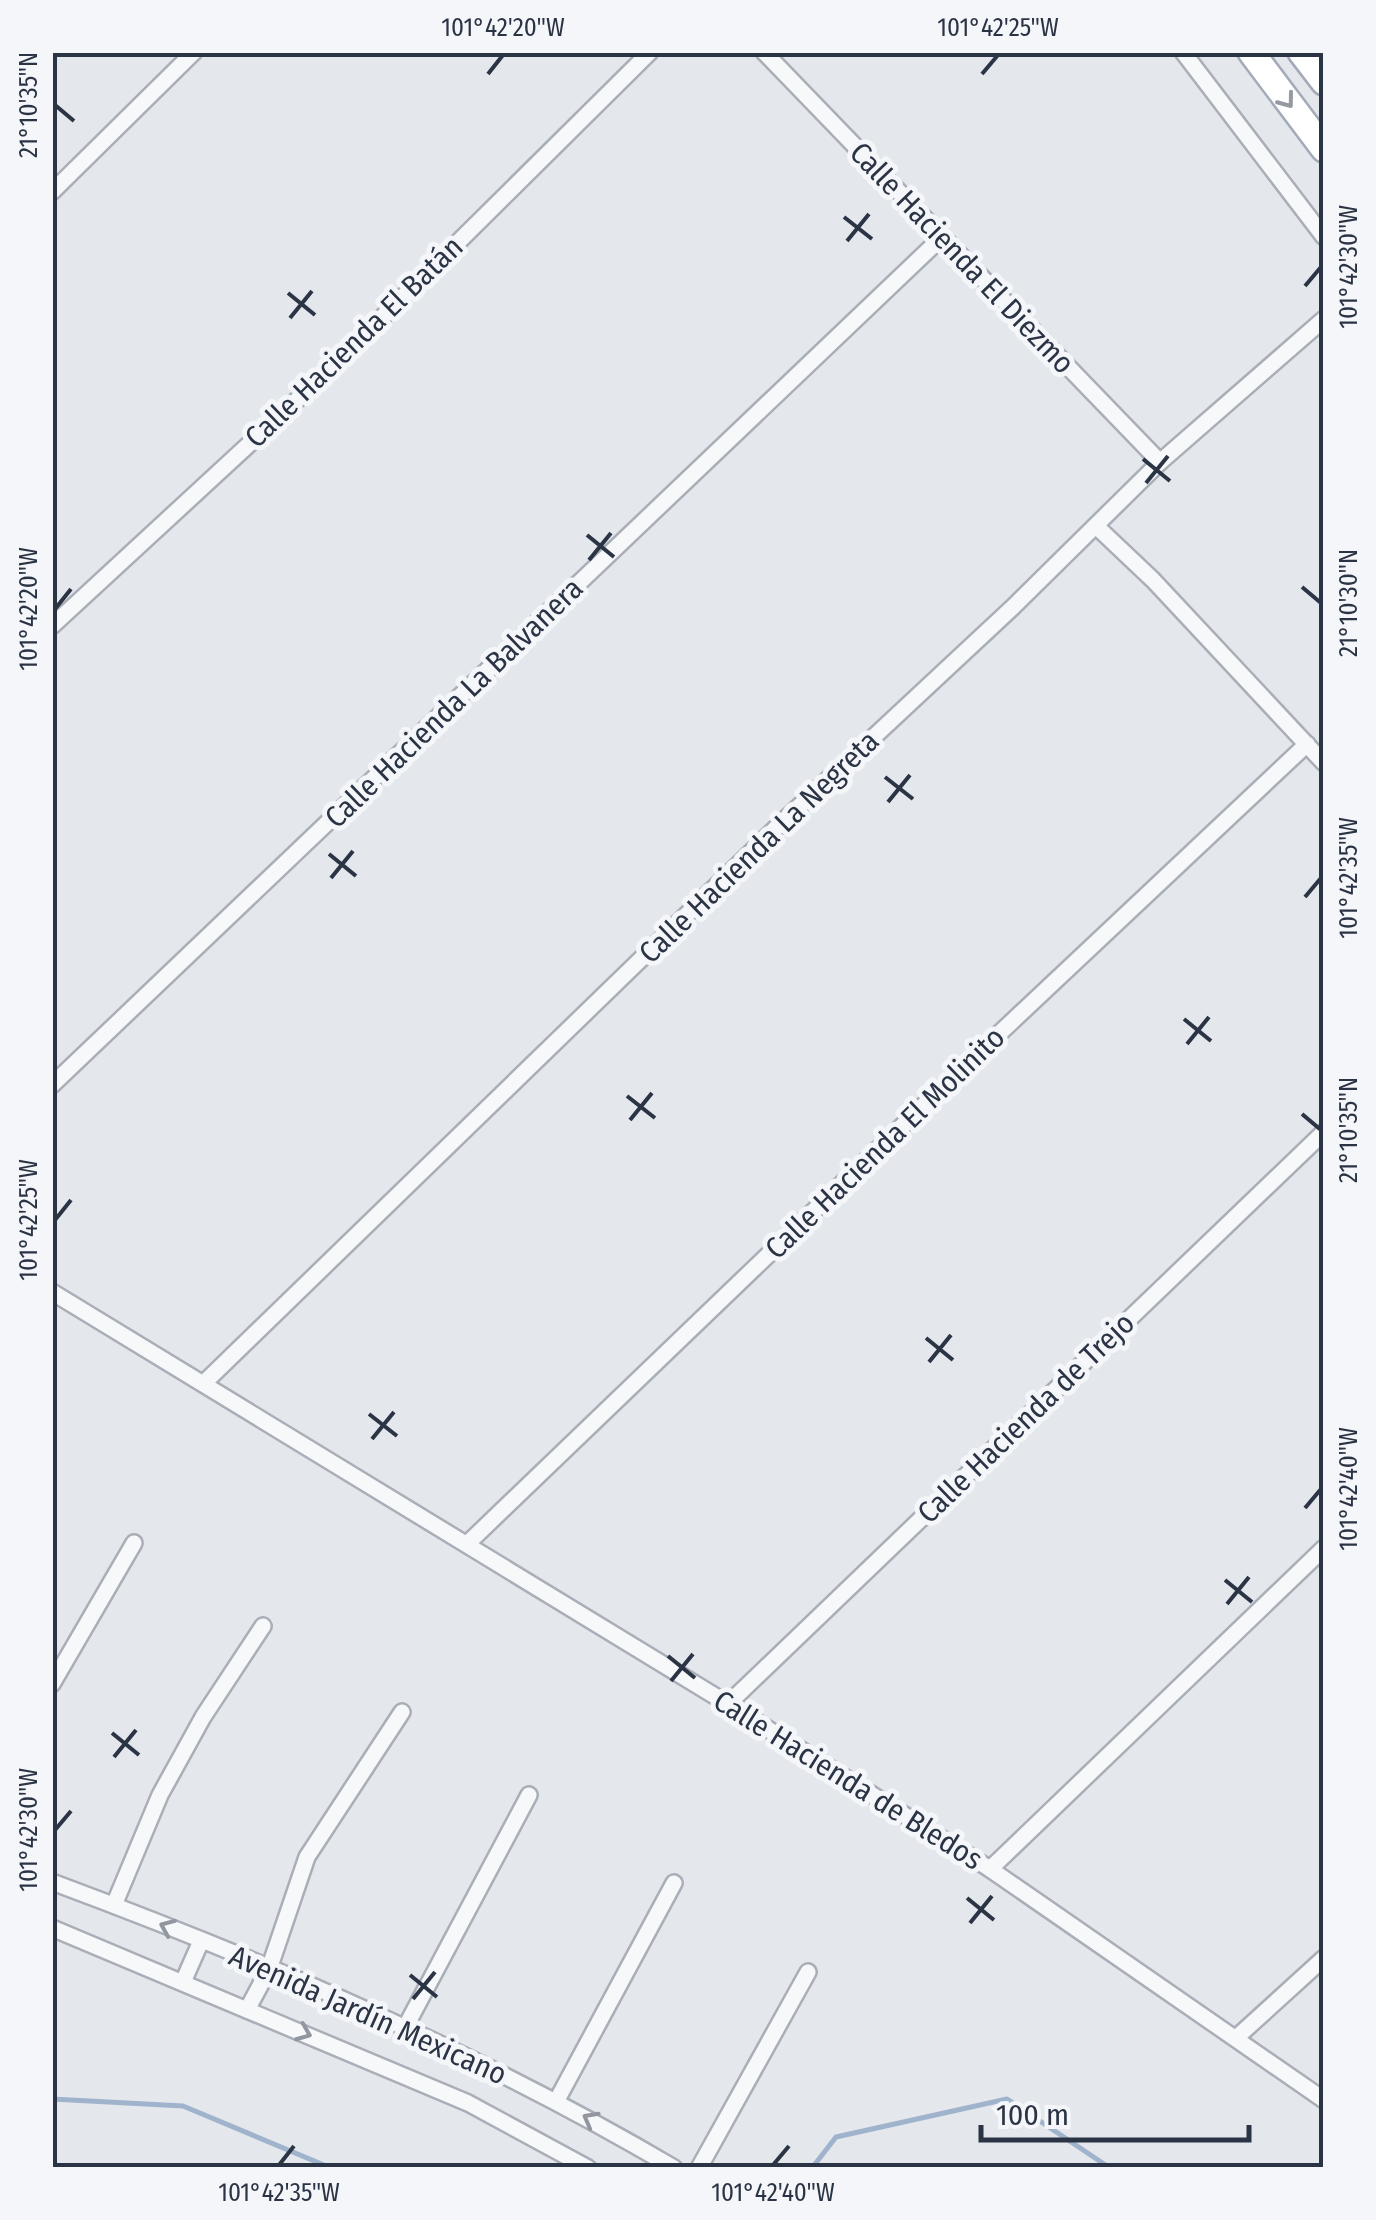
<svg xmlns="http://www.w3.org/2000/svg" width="1376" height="2220" viewBox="0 0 1376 2220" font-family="'Fira Sans Condensed',sans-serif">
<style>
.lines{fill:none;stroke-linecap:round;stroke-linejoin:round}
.stream{stroke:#9fb4cc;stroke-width:5}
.minor-casing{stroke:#a9aeb7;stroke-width:20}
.primary-casing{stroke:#a3abb8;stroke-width:30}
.minor{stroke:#f7f8fa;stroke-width:15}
.primary{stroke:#fff;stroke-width:25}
.oneway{stroke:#959aa2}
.oneway2{stroke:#9196a0}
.ticks{fill:none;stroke:#2b3445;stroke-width:4}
.labels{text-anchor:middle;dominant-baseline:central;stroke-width:10;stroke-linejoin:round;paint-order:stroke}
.street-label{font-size:30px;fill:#2b3445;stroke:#f4f6f9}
.neatline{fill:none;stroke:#2b3445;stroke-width:4}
.ticks-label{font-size:25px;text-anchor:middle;fill:#2b3445}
</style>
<rect width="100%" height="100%" fill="#e4e7ec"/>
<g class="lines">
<!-- stream -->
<g class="stream">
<path d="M52,2099L183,2106L331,2168"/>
<path d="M812,2168L836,2137L1007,2099L1110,2168"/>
</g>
<!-- minor casing -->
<g class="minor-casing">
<g id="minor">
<path d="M764,52L1160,462"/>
<path d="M1183,52L1324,237"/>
<path d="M52,192L194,52"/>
<path d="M1096,526L1153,580L1324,763"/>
<path d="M52,626L323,376L650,52"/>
<path d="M52,1085L941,238"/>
<path d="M52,1292L728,1704L990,1869L1324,2100"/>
<path d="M204,1383L776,828L1013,607L1160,462L1324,319"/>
<path d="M467,1544L970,1061L1307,744"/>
<path d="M52,1684L134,1543"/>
<path d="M728,1704L1324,1132"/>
<path d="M990,1869L1324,1548"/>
<path d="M52,1882C267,1962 477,2052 674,2168"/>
<path d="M114,1905L160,1795L203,1717L263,1626"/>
<path d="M52,1928L468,2103L588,2168"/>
<path d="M183,1982L201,1941"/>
<path d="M247,2010L269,1969L307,1857L402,1712"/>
<path d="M406,2026L529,1795"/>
<path d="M1236,2038L1324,1958"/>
<path d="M557,2100L674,1883"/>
<path d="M699,2168L808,1972"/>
</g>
</g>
<!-- primary casing -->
<g class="primary-casing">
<g id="primary">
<path d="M1251,52L1324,149"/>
<path d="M1301,52L1324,82"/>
</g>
</g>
<!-- minor -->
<use href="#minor" class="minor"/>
<!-- primary -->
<use href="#primary" class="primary"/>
</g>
<!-- one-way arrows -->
<defs><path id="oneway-chevron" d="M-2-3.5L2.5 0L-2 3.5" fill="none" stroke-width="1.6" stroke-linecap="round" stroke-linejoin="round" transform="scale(2.5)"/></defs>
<use class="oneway" href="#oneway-chevron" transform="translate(1287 101) rotate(53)"/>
<g class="oneway2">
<use href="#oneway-chevron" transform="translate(167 1927) rotate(-157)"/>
<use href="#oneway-chevron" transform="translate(304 2033) rotate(22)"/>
<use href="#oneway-chevron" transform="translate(590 2119) rotate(-151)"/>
</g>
<!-- ticks -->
<path class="ticks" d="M488,74L503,55M982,74L998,55M55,105L74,121M844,217L872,239M847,241L869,214M1305,286L1321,267M288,293L315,315M290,318L312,291M1143,459L1170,481M1146,483L1168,456M587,535L614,557M589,560L611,533M1302,587L1321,603M55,609L71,589M885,777L913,799M888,802L910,775M329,854L356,876M331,878L353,851M1305,897L1321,878M1184,1019L1211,1041M1187,1044L1209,1017M627,1096L655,1118M1302,1114L1321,1130M630,1120L652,1093M55,1220L71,1200M926,1338L953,1360M929,1362L951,1335M369,1414L397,1436M372,1439L394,1412M1305,1508L1321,1489M1225,1580L1252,1602M1227,1604L1249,1577M668,1656L695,1678M671,1681L693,1654M112,1733L139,1755M114,1757L136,1730M55,1830L71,1811M967,1898L994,1920M970,1923L992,1896M410,1975L437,1997M413,1999L435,1972M279,2165L294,2146M773,2165L789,2146"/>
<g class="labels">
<!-- street labels -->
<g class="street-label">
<text transform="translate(962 258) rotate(46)">Calle Hacienda El Diezmo</text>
<text transform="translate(354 342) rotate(-44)">Calle Hacienda El Batán</text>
<text transform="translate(454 703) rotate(-44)">Calle Hacienda La Balvanera</text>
<text transform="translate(759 847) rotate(-44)">Calle Hacienda La Negreta</text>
<text transform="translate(885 1143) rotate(-44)">Calle Hacienda El Molinito</text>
<text transform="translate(1026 1418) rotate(-44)">Calle Hacienda de Trejo</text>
<text transform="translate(848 1780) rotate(32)">Calle Hacienda de Bledos</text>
<text transform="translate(368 2015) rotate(24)">Avenida Jardín Mexicano</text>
</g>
</g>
<!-- border -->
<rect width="1376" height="2220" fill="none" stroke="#f4f6f9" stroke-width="110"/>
<!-- scale -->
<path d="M981 2125v15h268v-15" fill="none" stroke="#2b3445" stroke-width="5"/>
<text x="996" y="2125" font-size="30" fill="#2b3445" stroke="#f4f6f9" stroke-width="8" paint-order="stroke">100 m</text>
<rect x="55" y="55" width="1266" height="2110" class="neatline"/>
<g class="ticks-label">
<text x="503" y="36">101°42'20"W</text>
<text x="998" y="36">101°42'25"W</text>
<text transform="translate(28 105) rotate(-90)" y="9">21°10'35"N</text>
<text transform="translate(1348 267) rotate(-90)" y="9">101°42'30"W</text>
<text transform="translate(1348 603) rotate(-90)" y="9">21°10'30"N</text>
<text transform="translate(28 609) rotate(-90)" y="9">101°42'20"W</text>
<text transform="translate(1348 878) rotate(-90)" y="9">101°42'35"W</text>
<text transform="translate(1348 1130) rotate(-90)" y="9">21°10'35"N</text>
<text transform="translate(28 1220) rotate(-90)" y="9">101°42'25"W</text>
<text transform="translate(1348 1489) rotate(-90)" y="9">101°42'40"W</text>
<text transform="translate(28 1830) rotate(-90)" y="9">101°42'30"W</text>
<text x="279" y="2201">101°42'35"W</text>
<text x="773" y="2201">101°42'40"W</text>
</g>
</svg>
